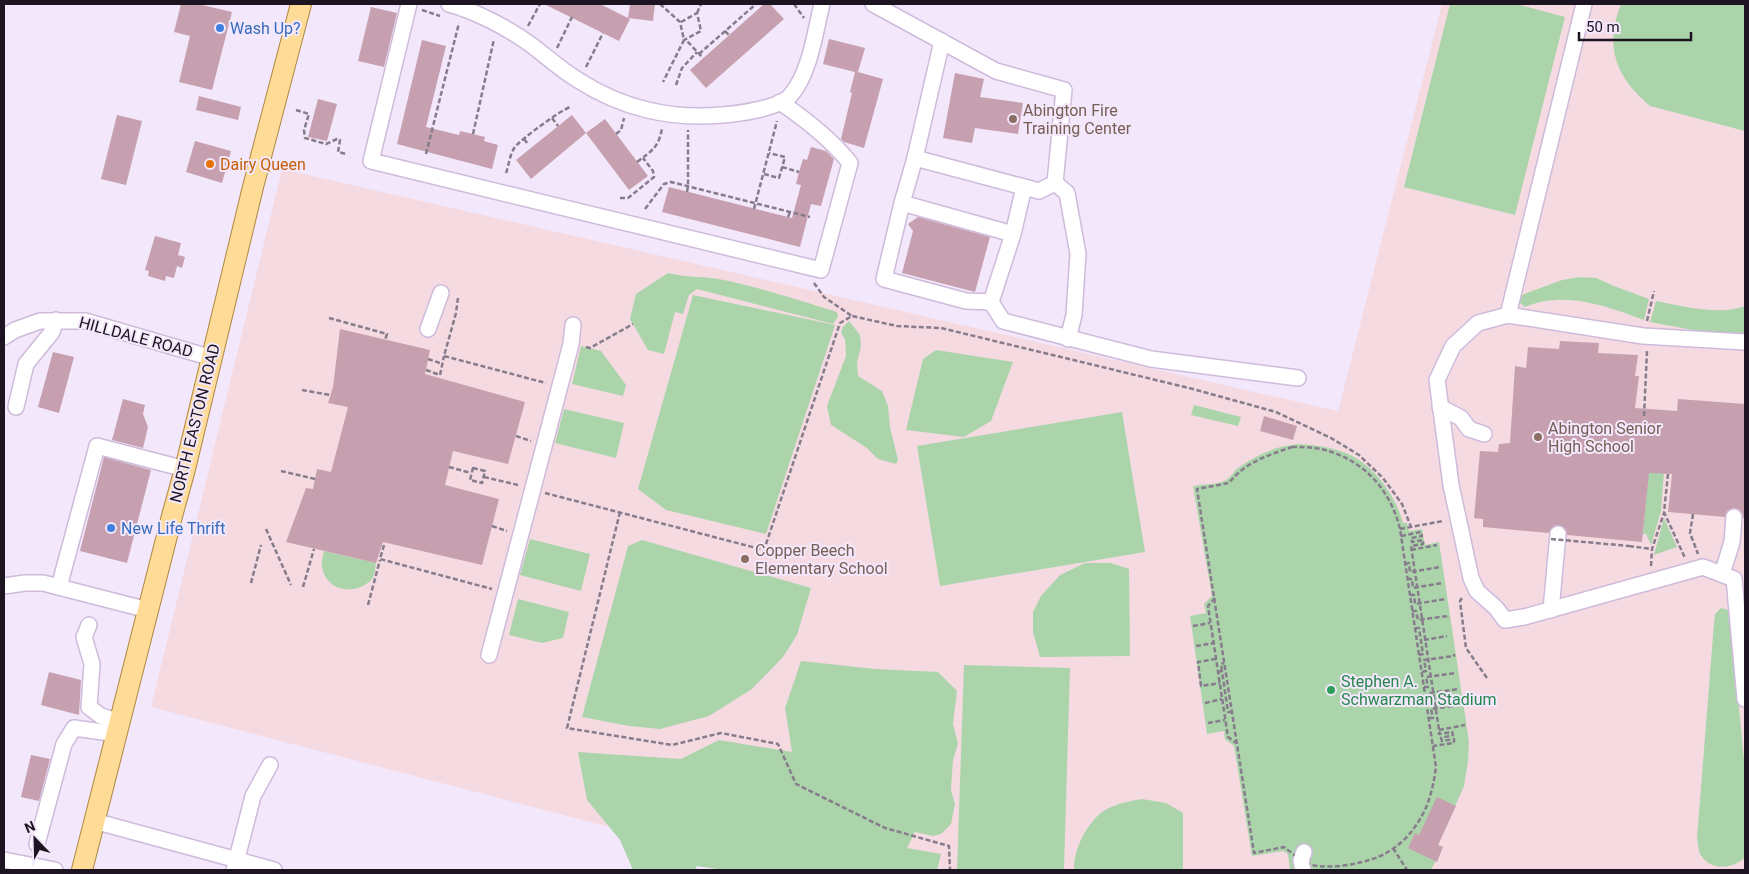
<svg xmlns="http://www.w3.org/2000/svg" width="1749" height="874" viewBox="0 0 1749 874" font-family="Roboto,sans-serif">
<style>
.education{fill:#f5dbe1}
.green{fill:#abd4ab}
.building{fill:#c6a0ae}
.lines{fill:none;stroke-linecap:round;stroke-linejoin:round}
.minor-casing{stroke:#cebbdb;stroke-width:18}
.major-casing{stroke:#ae8741;stroke-width:22}
.path{stroke:#867c8c;stroke-width:2.5;stroke-dasharray:5 2.5;stroke-linecap:butt}
.minor{stroke:#fff;stroke-width:15}
.major{stroke:#fedc97;stroke-width:20}
.path-bridge{stroke:#867c8c;stroke-width:2.5;stroke-dasharray:5 2.5;stroke-linecap:butt}
.shop-dot{fill:#3f7fe0;stroke:#f3e7fb;stroke-width:2}
.education-dot{fill:#8d6e63;stroke:#f3e7fb;stroke-width:2}
.food-dot{fill:#e8710a;stroke:#f3e7fb;stroke-width:2}
.leisure-dot{fill:#2e9e5b;stroke:#f3e7fb;stroke-width:2}
.labels{text-anchor:middle;dominant-baseline:central;stroke-width:4;stroke-linejoin:round;paint-order:stroke}
.shop-label{font-size:16px;fill:#366cbe;stroke:#f3e7fb;text-anchor:start}
.education-label{font-size:16px;fill:#785e54;stroke:#f3e7fb;text-anchor:start}
.food-label{font-size:16px;fill:#c56008;stroke:#f3e7fb;text-anchor:start}
.street-label{font-size:16px;fill:#1c1521;stroke:#f3e7fb}
.leisure-label{font-size:16px;fill:#27864d;stroke:#f3e7fb;text-anchor:start}
</style>
<rect width="100%" height="100%" fill="#f3e7fb"/>
<!-- education -->
<path class="education" d="M1442,4H1745V870H774L151,707L282,169L1338,411Z"/>
<!-- green -->
<g class="green">
<path d="M1450,4H1516L1565,17L1515,215L1404,187Z"/>
<path d="M1621,4H1745V131L1650,106C1616,78 1604,47 1621,4Z"/>
<path d="M668,273C688,278 708,276 729,281C765,289 801,301 837,312L838,317L833,324L697,289L689,295L683,314L675,312L664,354L648,350L630,319L636,294Z"/>
<path d="M1580,277L1596,278L1614,286L1649,299L1644,320C1607,306 1564,290 1525,307L1519,302V297L1524,294L1562,280Z"/>
<path d="M693,295L835,325L766,534L666,510L638,489Z"/>
<path d="M1656,301C1684,306 1718,316 1745,306V336L1704,332L1650,322Z"/>
<path d="M849,321L860,335L861,347L857,362L858,376L882,391L888,406L890,427L898,460L896,464L878,459L867,448L831,425L827,406L846,356L845,339L841,333L843,327Z"/>
<path d="M581,346L601,351L626,385L623,396L572,384Z"/>
<path d="M936,350L1013,362L991,421L964,437L906,430L923,359Z"/>
<path d="M1194,405L1241,417L1238,426L1191,415Z"/>
<path d="M564,409L624,423L616,458L555,443Z"/>
<path d="M1122,412L1145,552L940,586L917,446Z"/>
<path d="M1299,444C1318,445 1339,448 1356,458C1378,471 1397,499 1403,523H1407L1409,531L1422,529L1425,545L1439,542L1469,742L1468,762L1464,786L1438,845L1443,847L1431,870H1290L1288,854L1283,851L1252,856L1234,746L1225,739L1224,731L1207,734L1190,616L1206,613L1204,604L1212,596L1193,486C1203,484 1216,485 1224,481C1230,479 1234,471 1238,468C1257,454 1276,446 1299,444Z"/>
<path d="M1650,457L1665,459L1661,511L1651,545L1646,534H1643Z"/>
<path d="M1664,518L1677,547L1654,555Z"/>
<path d="M530,539L590,554L581,591L520,575Z"/>
<path d="M642,540L811,588L797,635L783,657L752,689L709,716L660,729L629,726L582,717L628,546Z"/>
<path d="M324,551L376,563C375,568 375,575 372,579C357,596 326,592 322,567C321,562 323,556 324,551Z"/>
<path d="M1085,563H1111L1129,569L1130,656L1040,657L1033,632V612L1041,596L1060,575Z"/>
<path d="M518,599L569,612L563,638L542,643L509,635Z"/>
<path d="M1721,608L1728,610L1730,614L1745,770V857C1733,870 1710,871 1700,854C1698,849 1698,843 1697,838L1714,623L1715,614Z"/>
<path d="M801,661L875,669L938,672L957,691L953,724L958,744L953,760L951,790L955,804L951,824L941,834L933,836L915,832L907,848L941,854L937,870H724L697,866L695,870H633L620,840L587,800L578,752L681,759L719,740L792,752L785,708Z"/>
<path d="M964,665L1070,668L1064,870H957Z"/>
<path d="M1142,799L1166,803L1183,813V870H1074C1073,850 1086,825 1102,812C1113,804 1130,801 1142,799Z"/>
</g>
<!-- building -->
<g class="building">
<path d="M181,4H198L232,12L212,90L179,82L190,36L174,32Z"/>
<path d="M544,4H600L630,19L619,41Z"/>
<path d="M630,4H655L653,21L628,18Z"/>
<path d="M764,4H770L784,19L706,88L690,70Z"/>
<path d="M371,7L397,13L384,67L358,61Z"/>
<path d="M829,39L865,48L858,72L883,79L864,148L844,142L841,139L852,93L850,92L855,72L823,64Z"/>
<path d="M422,40L446,46L426,127L459,135L460,131L473,134L485,137L484,141L498,145L492,169L397,144Z"/>
<path d="M955,73L984,79L980,97L1023,103L1018,134L975,128L972,143L943,138Z"/>
<path d="M199,96L241,107L238,120L196,110Z"/>
<path d="M318,99L337,104L327,141L308,137Z"/>
<path d="M117,115L142,121L126,185L101,179Z"/>
<path d="M572,115L586,133L531,179L516,160Z"/>
<path d="M605,119L648,176L629,190L586,133Z"/>
<path d="M195,141L231,151L222,183L186,172Z"/>
<path d="M811,147L826,151L834,159L821,206L811,204L800,247L662,212L669,187L792,218L801,185L796,184L799,172L803,159L807,160Z"/>
<path d="M918,217L990,237L975,292L902,273L913,231L908,224Z"/>
<path d="M155,236L181,243L178,255L185,257L182,268L177,266L174,278L166,276L165,281L148,276L149,271L145,270Z"/>
<path d="M340,329L430,350L425,374L525,402L508,464L453,451L445,485L499,499L482,565L383,542L376,563L286,542L306,488L313,489L317,469L331,472L348,407L328,403L333,387Z"/>
<path d="M1560,341L1599,343L1598,353L1638,355L1635,376H1639L1635,408L1677,411L1678,399L1745,404V518H1743L1740,510L1734,508L1727,511L1725,517L1668,512L1672,474L1649,473L1642,542L1567,535L1566,530L1559,525L1554,526L1549,533L1483,527V519L1474,518L1480,451L1498,452L1499,444L1510,443L1515,366L1526,368L1528,347L1559,349Z"/>
<path d="M53,352L74,357L59,413L38,407Z"/>
<path d="M123,399L145,405L143,414L148,427L143,448L112,440Z"/>
<path d="M1264,416L1297,426L1293,440L1260,431Z"/>
<path d="M104,457L151,470L127,563L80,551Z"/>
<path d="M49,672L81,680L79,715L41,705Z"/>
<path d="M31,755L50,759L39,801L21,797Z"/>
<path d="M1437,797L1456,806L1438,845L1443,847L1437,862L1408,848L1415,833L1419,835Z"/>
</g>
<g class="lines">
<!-- minor casing -->
<g class="minor-casing">
<g id="minor">
<path d="M409,4L371,161L821,270L850,163C831,139 805,119 780,102"/>
<path d="M449,4C475,11 508,28 530,44C546,56 561,70 578,80C621,108 671,120 722,115C738,114 780,108 790,96C810,74 815,32 822,4"/>
<path d="M873,4L996,71L1064,90L1055,183L1039,191L915,158L942,41"/>
<path d="M1584,4L1508,315L1478,323L1453,346L1437,380L1451,485L1471,578L1477,591L1496,608L1505,620L1524,617L1703,567L1734,579L1745,699"/>
<path d="M915,158L902,203L1013,234L1024,187"/>
<path d="M1055,183L1067,193L1078,254L1074,315L1068,339"/>
<path d="M902,203L884,279L966,301L991,302"/>
<path d="M1013,234L991,302L1003,321L1151,359L1298,378"/>
<path d="M1508,315L1643,336L1745,342"/>
<path d="M428,329L441,293"/>
<path d="M4,337L15,330L40,321H85L212,358"/>
<path d="M16,407L26,364L52,332L56,320"/>
<path d="M1440,407L1461,418L1469,429L1484,434"/>
<path d="M1722,574L1732,542L1734,517"/>
<path d="M4,586L25,583H43L148,610"/>
<path d="M59,587L97,446L185,469"/>
<path d="M1551,610L1558,534"/>
<path d="M89,625L84,637L92,664L89,707L101,716L120,722"/>
<path d="M489,655L571,344L573,325"/>
<path d="M94,821L274,870"/>
<path d="M37,844L64,744L74,728L117,734"/>
<path d="M4,860L55,870"/>
<path d="M234,870L253,796L270,765"/>
<path d="M1303,870L1301,860L1304,852"/>
</g>
</g>
<!-- major casing -->
<g class="major-casing">
<path id="major" d="M82,870L172,516L185,469L253,187L301,4"/>
</g>
<!-- path -->
<g class="path">
<path d="M660,4L680,22L684,40L663,82"/>
<path d="M794,4L804,18"/>
<path d="M422,10L440,16"/>
<path d="M697,13L701,4"/>
<path d="M681,22L697,13L701,31L684,40L687,41L703,58"/>
<path d="M528,26L540,4"/>
<path d="M725,31L729,35"/>
<path d="M557,48L572,17"/>
<path d="M699,54L756,4"/>
<path d="M586,67L603,33"/>
<path d="M676,85L682,68L697,52"/>
<path d="M296,110L309,114L304,130L305,138L326,144L337,139L340,140L338,152L346,154"/>
<path d="M552,118L558,126"/>
<path d="M473,134L494,39"/>
<path d="M616,134L621,130L624,118"/>
<path d="M524,139L528,144"/>
<path d="M426,154L459,23"/>
<path d="M637,162C652,151 659,147 662,128"/>
<path d="M782,167L799,172"/>
<path d="M506,173C509,165 510,153 515,147C520,140 561,110 570,107"/>
<path d="M764,174L779,178L785,157L769,153"/>
<path d="M687,192L688,186V130"/>
<path d="M620,198H628L654,177L653,171L643,158"/>
<path d="M645,209L664,184L671,182L810,217"/>
<path d="M754,209L777,121"/>
<path d="M788,217L790,212"/>
<path d="M814,283L824,297L852,316"/>
<path d="M458,298L456,313L444,356L546,383"/>
<path d="M329,318L387,334L385,340"/>
<path d="M1647,321L1654,291"/>
<path d="M586,347L590,348L633,324"/>
<path d="M428,359L443,364"/>
<path d="M426,370L440,375L444,356"/>
<path d="M302,390L330,395"/>
<path d="M1644,416L1647,351"/>
<path d="M516,436L531,441"/>
<path d="M1292,447C1300,447 1308,447 1315,448C1359,455 1390,487 1400,529L1436,767C1433,789 1428,810 1414,828C1406,840 1392,851 1378,857C1361,864 1324,871 1306,863C1299,860 1291,852 1284,847L1254,853L1197,489L1229,483C1245,462 1269,455 1292,447Z"/>
<path d="M449,467L471,473"/>
<path d="M473,468L485,471L482,483L470,480Z"/>
<path d="M281,471L315,479"/>
<path d="M1668,474L1664,512L1685,558"/>
<path d="M484,477L518,485"/>
<path d="M545,493L764,550L840,323L852,316L897,326L941,328L1193,389L1276,412L1331,438L1359,455L1383,478L1402,504L1411,527"/>
<path d="M620,512L567,728L672,745L721,733L778,744L796,784L885,828L949,846L950,870"/>
<path d="M1693,514L1690,533L1698,554"/>
<path d="M492,526L507,531"/>
<path d="M266,529L291,585"/>
<path d="M1400,529L1443,521"/>
<path d="M1401,536L1421,532L1422,536L1411,538L1412,542L1423,540V544L1411,546L1439,730V734L1452,732L1453,735L1441,738L1442,741L1454,739V743L1433,746"/>
<path d="M384,545L380,559L492,589"/>
<path d="M1629,546L1652,549"/>
<path d="M1411,550L1437,545"/>
<path d="M1405,564L1409,563L1410,572L1440,567"/>
<path d="M1651,566L1652,549L1664,513"/>
<path d="M1407,579H1412L1413,588L1442,583"/>
<path d="M251,583L261,545"/>
<path d="M303,587L314,549"/>
<path d="M1410,595H1414L1415,604L1445,599"/>
<path d="M1215,598L1208,606L1228,737L1236,743"/>
<path d="M1462,598L1460,601L1466,648L1487,678"/>
<path d="M368,605L380,560"/>
<path d="M1412,611H1416L1418,620L1448,616V618"/>
<path d="M1193,626L1210,623"/>
<path d="M1415,628H1419L1423,654L1419,655"/>
<path d="M1424,640L1447,636"/>
<path d="M1196,646L1214,643"/>
<path d="M1216,659L1198,662L1201,686L1220,683"/>
<path d="M1222,671L1221,664L1224,663"/>
<path d="M1218,672L1222,671L1228,712H1232"/>
<path d="M1422,672L1426,671L1424,660L1454,656V654"/>
<path d="M1424,687H1428L1426,677L1456,673"/>
<path d="M1205,703L1222,699"/>
<path d="M1427,704L1431,703L1429,693L1459,689"/>
<path d="M1429,718H1433L1431,709L1461,705"/>
<path d="M1208,723L1225,720"/>
<path d="M1439,730L1465,725"/>
<path d="M1393,848L1407,870"/>
</g>
<!-- minor -->
<use href="#minor" class="minor"/>
<!-- major -->
<use href="#major" class="major"/>
<!-- path-bridge -->
<path class="path-bridge" d="M1551,539L1629,546"/>
</g>
<!-- markers -->
<g class="shop-dot">
<circle cx="220" cy="28" r="5"/>
<circle cx="111" cy="528" r="5"/>
</g>
<g class="education-dot">
<circle cx="1013" cy="119" r="5"/>
<circle cx="1538" cy="437" r="5"/>
<circle cx="745" cy="559" r="5"/>
</g>
<circle class="food-dot" cx="210" cy="164" r="5"/>
<circle class="leisure-dot" cx="1331" cy="690" r="5"/>
<g class="labels">
<!-- shop labels -->
<g class="shop-label">
<text x="230" y="28">Wash Up?</text>
<text x="121" y="528">New Life Thrift</text>
</g>
<!-- education labels -->
<g class="education-label">
<text x="1023" y="110">Abington Fire<tspan x="1023" dy="18">Training Center</tspan></text>
<text x="1548" y="428">Abington Senior<tspan x="1548" dy="18">High School</tspan></text>
<text x="755" y="550">Copper Beech<tspan x="755" dy="18">Elementary School</tspan></text>
</g>
<!-- food labels -->
<g class="food-label">
<text x="220" y="164">Dairy Queen</text>
</g>
<!-- street labels -->
<g class="street-label">
<text transform="translate(136 337) rotate(15)">HILLDALE ROAD</text>
<text transform="translate(195 423) rotate(-76)">NORTH EASTON ROAD</text>
</g>
<!-- leisure labels -->
<g class="leisure-label">
<text x="1341" y="681">Stephen A.<tspan x="1341" dy="18">Schwarzman Stadium</tspan></text>
</g>
</g>
<!-- border -->
<rect width="1749" height="874" fill="none" stroke="#1c1521" stroke-width="10"/>
<!-- north arrow -->
<g transform="translate(35 839) rotate(337)" stroke="#f3e7fb" stroke-width="4" paint-order="stroke">
<path d="M0-4L9 19L0 12L-9 19Z" fill="#1c1521"/>
<text y="-8" font-size="14" font-weight="bold" text-anchor="middle" fill="#1c1521">N</text>
</g>
<!-- scale -->
<path d="M1579 32v8h112v-8" fill="none" stroke="#1c1521" stroke-width="2.5"/>
<text x="1586" y="32" font-size="15" fill="#1c1521" stroke="#f3e7fb" stroke-width="4" paint-order="stroke">50 m</text>
</svg>
